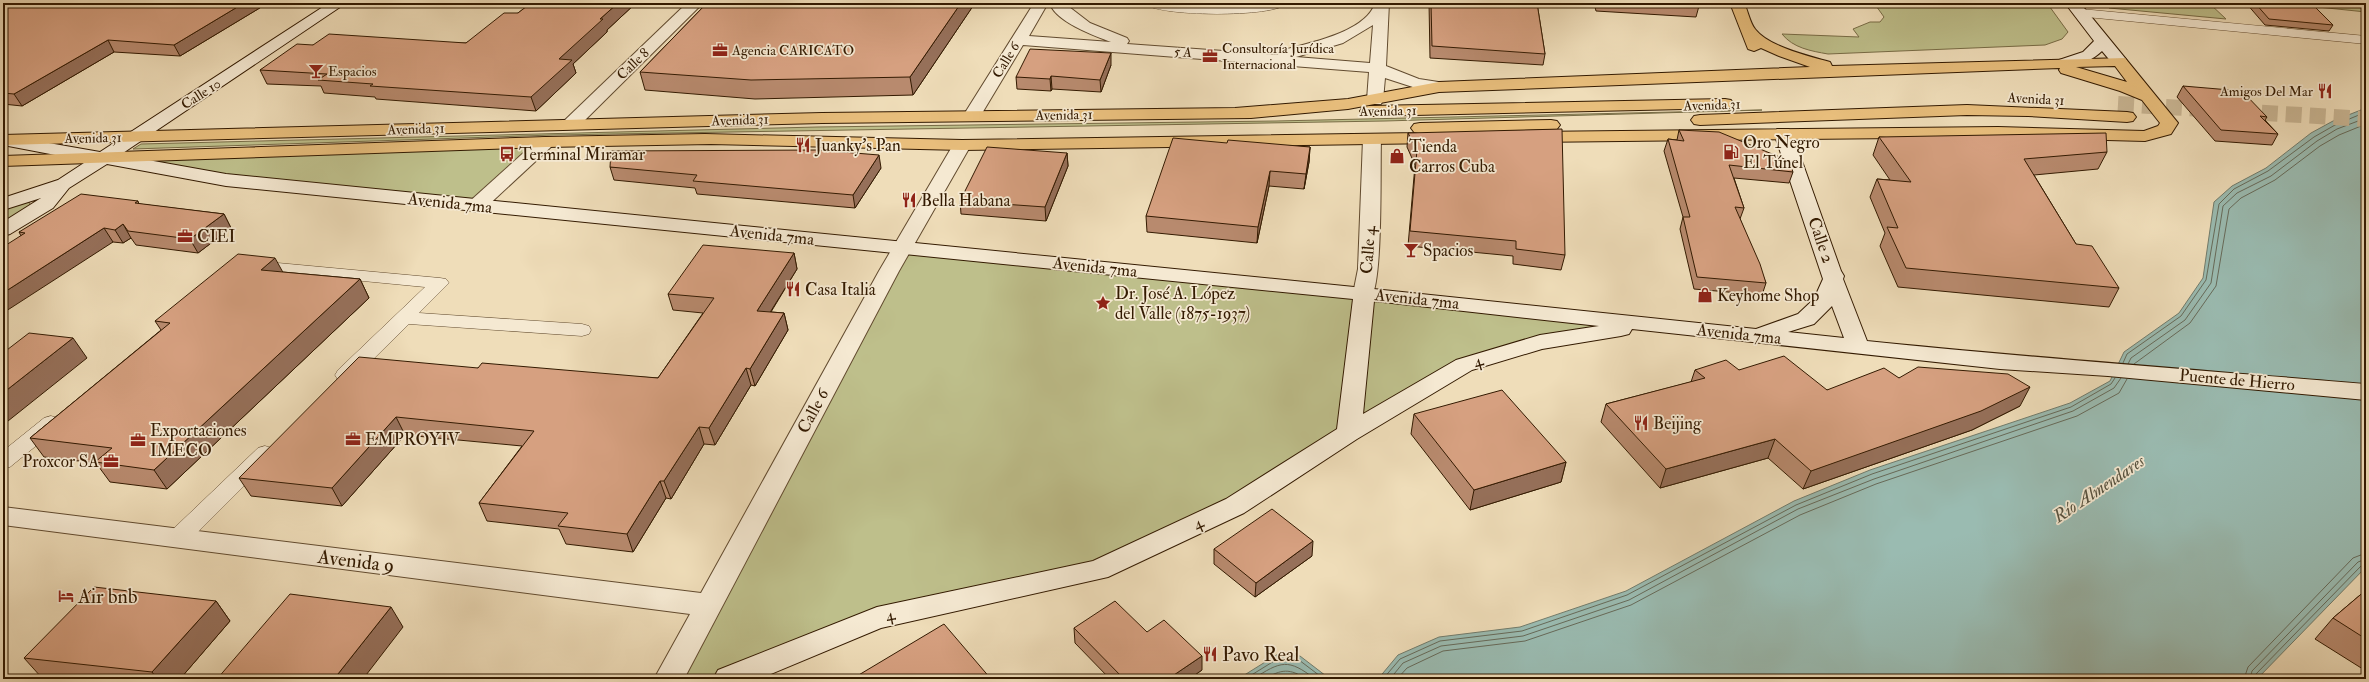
<svg xmlns="http://www.w3.org/2000/svg" width="2369" height="682" viewBox="0 0 2369 682" font-family="'IM FELL Double Pica',serif">
<style>
.green{fill:#bebf8b;stroke:#786c46}
.water{fill:#9abbb1;stroke:#717b6b}
.lines{fill:none;stroke-linecap:round;stroke-linejoin:round}
.shore{stroke:#666a59;stroke-width:1}
.primary-tunnel{stroke:#c9b694;stroke-width:16;stroke-dasharray:16 8;stroke-linecap:butt}
.lane-casing{stroke:#624b2f;stroke-width:1}
.street-casing{stroke:#624b2f;stroke-width:2}
.secondary-casing{stroke:#331a01;stroke-width:2}
.primary-casing{stroke:#331a01;stroke-width:2}
.lane{fill:#f5e9d2;fill-rule:evenodd}
.street{fill:#f5e9d2;fill-rule:evenodd}
.secondary{fill:#f5e9d2;fill-rule:evenodd}
.primary{fill:#e8be7c;fill-rule:evenodd}
.wall{fill:#b88a6e;stroke:#331a01}
.shaded-wall{fill:#96705a;stroke:#331a01}
.building{fill:#d6a080;stroke:#331a01}
.labels{text-anchor:middle;dominant-baseline:central;stroke-width:3.5;stroke-linejoin:round;paint-order:stroke}
.far-poi-label{font-size:14px;fill:#331a01;stroke:#f5e9d2;text-anchor:start}
.far-street-label{font-size:14px;fill:#331a01;stroke:#f5e9d2}
.poi-label{font-size:17px;fill:#331a01;stroke:#f5e9d2;text-anchor:start}
.street-label{font-size:17px;fill:#331a01;stroke:#f5e9d2}
.water-label{font-size:18px;font-style:italic;fill:#57523f;stroke:#f5e9d2}
.near-street-label{font-size:20px;fill:#331a01;stroke:#f5e9d2}
.near-poi-label{font-size:20px;fill:#331a01;stroke:#f5e9d2;text-anchor:start}
</style>
<rect width="100%" height="100%" fill="#efddb9"/>
<filter id="stains"><feTurbulence type="fractalNoise" baseFrequency=".005" numOctaves="4"/><feColorMatrix values="0 0 0 0 .2 0 0 0 0 .09 0 0 0 0 .02 0 0 0 .5 -.17"/></filter>
<radialGradient id="worn" r=".72"><stop offset=".6" stop-color="#630" stop-opacity="0"/><stop offset="1" stop-color="#630" stop-opacity=".3"/></radialGradient>
<!-- green -->
<g class="green">
<path d="M1874,3H2047L2068,32L2062,39L2045,45L1828,54C1811,51 1793,48 1782,34L1859,37L1853,29L1870,22H1880L1884,17Z"/>
<path d="M2105,3H2209L2226,19L2109,8Z"/>
<path d="M2279,3H2366V12Z"/>
<path d="M1762,110L1385,121L553,135L133,149L141,144L817,127L1276,121Z"/>
<path d="M546,142L476,206L226,180L106,157Z"/>
<path d="M29,202L31,206L3,223V212L14,205Z"/>
<path d="M903,247L1648,324L1464,365L1349,433L1099,570L877,618L728,679H669Z"/>
</g>
<!-- water -->
<g class="water">
<path d="M2366,108V567L2257,679H1378L1398,655L1439,637L1520,627L1626,591L1794,501L1870,470L2070,403L2110,381L2124,352L2179,313L2203,278L2214,202L2232,186L2266,168L2311,133L2333,121Z"/>
<path d="M1278,654L1300,656L1330,679H1238Z"/>
</g>
<g class="lines">
<!-- shore -->
<g class="shore">
<path d="M2123,363L2127,354L2181,316L2206,280L2219,204L2234,189L2268,171L2314,137L2335,125L2366,112"/>
<path d="M2128,364L2131,358L2185,320L2211,283L2223,206L2237,193L2271,176L2317,141L2337,129L2366,118"/>
<path d="M2134,364L2190,323L2216,286L2229,209L2241,198L2275,180L2320,146L2339,135L2366,124"/>
<path d="M1245,679L1279,658L1299,660L1324,679"/>
<path d="M1253,679C1281,661 1288,658 1315,679"/>
<path d="M1265,679C1281,669 1290,668 1306,679"/>
<path d="M1383,679L1400,659L1440,641L1522,631L1627,595L1796,505L1872,474L2071,407L2111,384L2115,378"/>
<path d="M1390,679L1403,663L1441,646L1523,636L1629,600L1798,509L1874,479L2073,411L2114,388L2121,378"/>
<path d="M1397,679L1407,668L1443,651L1525,641L1631,605L1800,515L1876,484L2077,416L2119,393L2127,379"/>
<path d="M2244,679L2248,667L2353,558L2366,553"/>
<path d="M2250,679L2252,671L2358,562L2366,559"/>
<path d="M2255,679L2256,674L2361,566L2366,564"/>
</g>
<!-- primary-tunnel -->
<path class="primary-tunnel" d="M2118,104L2366,119"/>
<!-- lane casing -->
<g class="lane-casing">
<g id="lane">
<path d="M1144,3L1237,6L1287,3C1277,18 1153,17 1144,3Z"/>
<path d="M2081,9L2366,36V44L2076,16L2074,13Z"/>
<path d="M256,261L440,278L446,279L449,283L419,313L582,324L589,326L591,330L589,334L582,336L409,324L352,380L345,381L338,380L335,375L338,370L425,287L250,270L247,266L250,262Z"/>
<path d="M51,416L58,418L61,423L58,428L10,467L3,469V451L44,418Z"/>
<path d="M265,446L272,448L276,453L272,458L185,545L177,547L169,545L166,539L169,533L258,448Z"/>
</g>
</g>
<!-- street casing -->
<g class="street-casing">
<g id="street">
<path d="M687,3H703L577,128H565L562,124L565,120Z"/>
<path d="M1034,3H1048L1029,36L1111,42C1095,36 1054,21 1050,3H1064L1090,23L1127,38L1129,41L1127,44L1278,55L1279,51C1305,44 1366,33 1375,3H1389L1386,66L1419,79L1445,83L1447,87L1445,91L1422,90L1385,78L1383,100L1381,104H1369L1367,100L1369,72L1023,45L978,120H966L963,116ZM1373,25L1370,63L1296,57L1343,43Z"/>
<path d="M1372,134L1378,135L1381,139C1380,167 1383,281 1371,298L1364,300L1357,298L1353,294L1358,269L1363,139L1366,135Z"/>
<path d="M546,137L552,138L555,142L552,146L483,210L476,212L469,210L466,206L469,202L540,138Z"/>
<path d="M962,140L968,141L971,145L899,271L684,679H654L690,614L3,525V507L701,593L879,271L953,145L956,141Z"/>
</g>
</g>
<!-- secondary casing -->
<g class="secondary-casing">
<g id="secondary">
<path d="M329,3H346L120,155L226,174L1364,288L1756,329L1798,314L1814,299L1823,279L1774,133L1777,129H1789L1792,133L1841,271L1844,276L1843,279L1867,341C2033,358 2200,370 2366,384V400L2108,376L2000,369L1632,329L1629,334L1621,336L1542,349L1472,370L1357,439L1244,513L1108,577L881,628L759,679H713L718,670L877,607L1093,561L1226,499L1337,429L1353,299L226,186L107,164L69,188L53,208L10,234L3,236V222L41,198L3,210V198L58,180L87,161L3,145V135L100,152ZM1374,301L1599,326L1540,335L1456,360L1363,414ZM1832,306L1844,338L1788,332L1814,324Z"/>
<path d="M2065,3H2080L2125,58L2127,61L2125,64H2113L2102,51C2093,60 2073,70 2059,66L2057,63L2059,60L2083,52L2094,41Z"/>
</g>
</g>
<!-- primary casing -->
<g class="primary-casing">
<g id="primary">
<path d="M1730,3H1744C1748,11 1750,23 1755,29C1769,47 1809,56 1830,62L1832,66L2125,58L2178,123L2171,134L2145,141L1998,137L1532,142L1526,141L1523,137L1526,133L1532,132L1998,127L2144,131L2158,126L2160,123L2142,100L2120,91L2061,73L2059,70L2060,68L1439,92L1348,109L1251,118L822,123L3,145V135L822,113L1235,108L1348,99L1439,82L1810,67L1779,56L1761,48L1754,51L1748,49ZM2115,66L2127,82L2076,67Z"/>
<path d="M1725,99L1731,100L1734,104L1731,108L1369,116L1363,115L1360,111L1363,107L1369,106Z"/>
<path d="M1967,105L2127,112L2133,113L2136,117L2133,121L2127,122L2028,116L1967,115L1700,125L1694,124L1691,120L1694,116L1700,115Z"/>
<path d="M1551,120L1557,121L1560,125L1557,129L1439,133L1444,134L1447,138L1444,142L1438,143L962,150L711,144L546,147L3,166V156L546,137L705,134L962,140L1419,133L1414,132L1411,128L1414,124L1420,123Z"/>
</g>
</g>
<!-- lane -->
<use href="#lane" class="lane"/>
<!-- street -->
<use href="#street" class="street"/>
<!-- secondary -->
<use href="#secondary" class="secondary"/>
<!-- primary -->
<use href="#primary" class="primary"/>
</g>
<!-- wall -->
<g class="wall">
<path d="M9,3H268L180,56L114,52L22,106L3,104V6Z"/>
<path d="M412,3H473L468,7Z"/>
<path d="M531,3H636L607,30V32L573,64L576,73L536,111L376,99L375,97L324,93L321,86L267,84L260,70L313,45L466,43L518,13Z"/>
<path d="M707,3H973V6L913,95L755,99L645,90L640,72Z"/>
<path d="M1429,3H1537L1545,54L1543,65L1430,58Z"/>
<path d="M1594,3H1697L1699,6L1696,17L1596,11Z"/>
<path d="M2246,3H2311L2333,25L2329,31L2265,25Z"/>
<path d="M1111,65L1101,92L1052,89L1051,91L1017,89L1016,77Z"/>
<path d="M2183,86L2267,117L2265,120L2278,134L2272,145L2215,141L2177,97Z"/>
<path d="M1679,130L1793,172L1789,183L1734,178L1744,208L1740,219L1766,283L1762,295L1694,289L1680,229L1683,217L1664,151L1668,139L1677,140Z"/>
<path d="M1408,133L1565,255L1561,270L1513,264V256L1408,246L1415,165L1407,147Z"/>
<path d="M1879,137L2107,152L2098,169L2034,175L2076,244L2119,288L2109,307L1898,287L1880,246L1885,233L1870,197L1877,179L1890,180L1873,155Z"/>
<path d="M1227,143L1310,147L1309,162L1304,189L1269,186L1257,243L1147,232L1146,216Z"/>
<path d="M1067,153L1068,166L1046,221L961,214L960,201Z"/>
<path d="M610,167L881,168L855,208L697,194L695,188L614,180Z"/>
<path d="M138,201L139,204L224,214L231,228L198,253L136,245L131,238L123,243L113,242L21,236L19,232Z"/>
<path d="M794,253L797,269L771,312L784,313L788,330L755,386L751,385L715,445L704,444L671,499L666,498L633,552L566,544L559,529L487,521L479,503L522,446L405,435L342,506L251,496L239,478L478,368L658,378L703,313L673,310L668,294Z"/>
<path d="M282,272L360,279L369,298L167,489L110,482L96,463L44,457L30,438L161,330L155,321Z"/>
<path d="M1695,370H1739L1827,390L1899,378L2020,406L1972,430L1803,489L1768,458L1660,488L1601,422L1606,404L1691,382Z"/>
<path d="M1414,414L1566,462L1561,482L1470,510L1411,434Z"/>
<path d="M1214,549L1312,556L1255,597L1214,564Z"/>
<path d="M2366,590V671L2315,639L2333,618Z"/>
<path d="M216,601L230,621L180,679H50L42,678L24,658Z"/>
<path d="M1074,628L1147,632L1202,670L1189,679H1110L1075,643Z"/>
</g>
<!-- shaded-wall -->
<g class="shaded-wall">
<path d="M244,3H268L180,56L174,45Z"/>
<path d="M466,3H473L468,7Z"/>
<path d="M618,3H636L607,30V32L573,64L576,73L536,111L531,97L559,59L600,19Z"/>
<path d="M961,3H973V6L913,95L910,77Z"/>
<path d="M108,40L114,52L22,106L14,94Z"/>
<path d="M1111,53V65L1101,92L1100,80Z"/>
<path d="M1051,76L1052,89L1051,91L1050,79Z"/>
<path d="M1310,147L1309,162L1304,189L1306,174Z"/>
<path d="M1067,153L1068,166L1046,221L1045,207Z"/>
<path d="M879,155L881,168L855,208L853,195Z"/>
<path d="M1270,171L1269,186L1257,243L1258,227Z"/>
<path d="M224,214L231,228L198,253L190,239Z"/>
<path d="M123,224L131,238L123,243L115,230Z"/>
<path d="M104,228L113,242L3,313V293Z"/>
<path d="M794,253L797,269L761,327L757,311Z"/>
<path d="M275,258L285,276L261,270Z"/>
<path d="M360,279L369,298L167,489L154,470Z"/>
<path d="M784,313L788,330L755,386L750,369Z"/>
<path d="M73,338L87,358L3,425V393Z"/>
<path d="M746,368L751,385L715,445L709,428Z"/>
<path d="M2030,387L2020,406L1972,430L1803,489L1811,471Z"/>
<path d="M396,417L405,435L342,506L332,488Z"/>
<path d="M699,427L704,444L671,499L664,481Z"/>
<path d="M1775,439L1768,458L1660,488L1666,469Z"/>
<path d="M1566,462L1561,482L1470,510L1474,490Z"/>
<path d="M660,481L666,498L633,552L627,534Z"/>
<path d="M1313,541L1312,556L1255,597L1256,583Z"/>
<path d="M216,601L230,621L180,679H157L152,672Z"/>
<path d="M391,607L403,627L363,679H334Z"/>
<path d="M1202,656V670L1189,679H1168Z"/>
</g>
<!-- building -->
<g class="building">
<path d="M9,3H244L174,45L108,40L14,94L3,93V6Z"/>
<path d="M531,3H618L600,19H603L559,59L572,60L531,97L370,86L373,84L318,80L327,74L260,70L297,44L313,45L329,34L466,43L504,13H518Z"/>
<path d="M707,3H961L910,77L751,80L640,72Z"/>
<path d="M1431,3H1537L1545,54L1432,46Z"/>
<path d="M1647,3H1697L1699,6Z"/>
<path d="M2255,3H2311L2333,25L2269,19Z"/>
<path d="M1030,49L1111,53L1100,80L1051,76L1050,79L1016,77Z"/>
<path d="M2183,86L2242,91L2267,117L2260,116L2278,134L2221,130Z"/>
<path d="M1562,129L1565,255L1516,249V241L1410,231L1417,150L1408,133Z"/>
<path d="M1679,130L1719,132L1789,161L1793,172L1729,165L1744,208L1735,207L1760,264L1766,283L1697,277L1683,217H1690L1668,139L1684,141Z"/>
<path d="M2106,133L2107,152L2024,159L2076,244L2092,246L2119,288L1906,268L1887,227L1898,228L1877,179L1911,182L1879,137Z"/>
<path d="M1173,138L1227,143L1228,140L1310,147L1306,174L1270,171L1258,227L1146,216Z"/>
<path d="M987,147L1067,153L1045,207L960,201Z"/>
<path d="M818,150L879,155L853,195L693,181L697,175L610,167L611,151Z"/>
<path d="M81,194L138,201L135,203L224,214L190,239L128,231L123,224L115,230L104,228L3,293V247L25,233L19,232Z"/>
<path d="M703,245L794,253L757,311L784,313L750,369L746,368L709,428L699,427L664,481H660L627,534L558,526L568,513L479,503L534,431L396,417L332,488L239,478L359,357L478,368L482,363L658,378L714,298L668,294Z"/>
<path d="M238,254L275,258L261,270L360,279L154,470L95,462L112,448L30,438L170,323L155,321Z"/>
<path d="M29,333L73,338L3,393V353Z"/>
<path d="M1784,356L1827,390L1884,368L1899,378L1918,367L2008,374L2030,387L1981,411L1811,471L1775,439L1666,469L1606,404L1705,378L1695,370L1726,360L1739,370Z"/>
<path d="M1502,390L1566,462L1474,490L1414,414Z"/>
<path d="M1272,509L1313,541L1256,583L1214,549Z"/>
<path d="M94,587L216,601L152,672L24,658Z"/>
<path d="M2366,590V639L2333,618Z"/>
<path d="M290,594L391,607L334,679H217Z"/>
<path d="M1115,601L1147,632L1164,620L1202,656L1168,679H1124L1074,628Z"/>
<path d="M944,624L991,679H852Z"/>
</g>
<!-- icons -->
<defs>
<g id="office-bare" transform="scale(1.2)"><path d="M-6-3h4V-5.5h4V-3h4V5H-6ZM-1-4.5V-3h2v-1.5ZM-6 0V1H6V0Z" fill="#8f2418" stroke="#f5e9d2" stroke-width="2.5" paint-order="stroke"/></g>
<g id="bar-bare" transform="scale(1.2)"><path d="M-6-5H6L.8 .8V4.5H3.5V6h-7V4.5H-.8V.8Z" fill="#8f2418" stroke="#f5e9d2" stroke-width="2.5" paint-order="stroke"/></g>
<g id="restaurant-bare" transform="scale(1.2)"><path d="M-5-6h1v4h1v-4h1v4h1v-4h1v5L-1.5 .5V6h-2V.5L-5-1ZM5-6V6H3V1.5H1.5Q1.5-4 5-6Z" fill="#8f2418" stroke="#f5e9d2" stroke-width="2.5" paint-order="stroke"/></g>
<g id="fuel-bare" transform="scale(1.2)"><path d="M-5.5-6h7V0h2V4h1.3V-2.5L3-4.5l.8-.8L6-3V5H2.5V1h-1V6h-7ZM-4.2-4.7v3.2H.2V-4.7Z" fill="#8f2418" stroke="#f5e9d2" stroke-width="2.5" paint-order="stroke"/></g>
<g id="bus-bare" transform="scale(1.2)"><path d="M-5-6H5V4H4V6H2V4H-2V6H-4V4H-5ZM-3.5-4V0h7V-4ZM-3.5 1.2v1.5H-2V1.2ZM2 1.2v1.5H3.5V1.2Z" fill="#8f2418" stroke="#f5e9d2" stroke-width="2.5" paint-order="stroke"/></g>
<g id="shop-bare" transform="scale(1.2)"><path d="M-5-2.5h2.3a2.7 3.5 0 0 1 5.4 0H5L5.5 6h-11ZM-1.5-2.5h3a1.5 2.3 0 0 0-3 0Z" fill="#8f2418" stroke="#f5e9d2" stroke-width="2.5" paint-order="stroke"/></g>
<g id="sight-bare" transform="scale(1.2)"><path d="M0-6L1.8-2.2L6-1.7L2.9 1.2L3.7 5.4L0 3.3L-3.7 5.4L-2.9 1.2L-6-1.7L-1.8-2.2Z" fill="#8f2418" stroke="#f5e9d2" stroke-width="2.5" paint-order="stroke"/></g>
<g id="hotel-bare" transform="scale(1.2)"><path d="M-6-4.5h1.5V1H6V5H4.5V3h-9V5H-6ZM-4 0a1.8 1.8 0 1 1 3.6 0ZM.5 0V-2.5h3Q6-2.5 6 0Z" fill="#8f2418" stroke="#f5e9d2" stroke-width="2.5" paint-order="stroke"/></g>
</defs>
<g fill-rule="evenodd">
<use href="#office-bare" x="720" y="50"/>
<use href="#office-bare" x="1210" y="56"/>
<use href="#bar-bare" x="316" y="71"/>
<use href="#restaurant-bare" x="2325" y="91"/>
<use href="#restaurant-bare" x="803" y="145"/>
<use href="#fuel-bare" x="1731" y="152"/>
<use href="#bus-bare" x="507" y="154"/>
<use href="#shop-bare" x="1397" y="156"/>
<use href="#restaurant-bare" x="909" y="200"/>
<use href="#office-bare" x="185" y="236"/>
<use href="#bar-bare" x="1411" y="250"/>
<use href="#restaurant-bare" x="793" y="289"/>
<use href="#shop-bare" x="1705" y="295"/>
<use href="#sight-bare" x="1103" y="303"/>
<use href="#restaurant-bare" x="1641" y="423"/>
<use href="#office-bare" x="353" y="439"/>
<use href="#office-bare" x="138" y="440"/>
<use href="#office-bare" x="111" y="461"/>
<use href="#hotel-bare" x="66" y="596"/>
<use href="#restaurant-bare" x="1210" y="654"/>
</g>
<g class="labels">
<!-- far-poi labels -->
<g class="far-poi-label">
<text x="1222" y="48">Consultoría Jurídica<tspan x="1222" dy="16">Internacional</tspan></text>
<text x="732" y="50">Agencia CARICATO</text>
<text x="328" y="71">Espacios</text>
<text x="2313" y="91" text-anchor="end">Amigos Del Mar</text>
</g>
<!-- far-street labels -->
<g class="far-street-label">
<text transform="translate(1183 52) rotate(5)">5 A</text>
<text transform="translate(1006 60) rotate(-59)">Calle 6</text>
<text transform="translate(633 64) rotate(-44)">Calle 8</text>
<text transform="translate(201 94) rotate(-33)">Calle 10</text>
<text transform="translate(2036 99) rotate(3)">Avenida 31</text>
<text transform="translate(1712 105) rotate(-2)">Avenida 31</text>
<text transform="translate(1388 111) rotate(-1)">Avenida 31</text>
<text transform="translate(1064 115) rotate(-1)">Avenida 31</text>
<text transform="translate(740 120) rotate(-2)">Avenida 31</text>
<text transform="translate(416 129) rotate(-2)">Avenida 31</text>
<text transform="translate(93 138) rotate(-1)">Avenida 31</text>
</g>
<!-- poi labels -->
<g class="poi-label">
<text x="1743" y="142">Oro Negro<tspan x="1743" dy="20">El Túnel</tspan></text>
<text x="815" y="145">Juanky’s Pan</text>
<text x="1409" y="146">Tienda<tspan x="1409" dy="20">Carros Cuba</tspan></text>
<text x="519" y="154">Terminal Miramar</text>
<text x="921" y="200">Bella Habana</text>
<text x="197" y="236">CIEI</text>
<text x="1423" y="250">Spacios</text>
<text x="805" y="289">Casa Italia</text>
<text x="1115" y="293">Dr. José A. López<tspan x="1115" dy="20">del Valle (1875-1937)</tspan></text>
<text x="1717" y="295">Keyhome Shop</text>
<text x="1653" y="423">Beijing</text>
<text x="150" y="430">Exportaciones<tspan x="150" dy="20">IMECO</tspan></text>
<text x="365" y="439">EMPROYIV</text>
<text x="99" y="461" text-anchor="end">Proxcor SA</text>
</g>
<!-- street labels -->
<g class="street-label">
<text transform="translate(450 203) rotate(6)">Avenida 7ma</text>
<text transform="translate(772 235) rotate(6)">Avenida 7ma</text>
<text transform="translate(1821 240) rotate(71)">Calle 2</text>
<text transform="translate(1368 250) rotate(-86)">Calle 4</text>
<text transform="translate(1095 267) rotate(6)">Avenida 7ma</text>
<text transform="translate(1417 299) rotate(6)">Avenida 7ma</text>
<text transform="translate(1739 334) rotate(6)">Avenida 7ma</text>
<text transform="translate(1478 361) rotate(-17)">4</text>
<text transform="translate(2237 380) rotate(5)">Puente de Hierro</text>
<text transform="translate(813 411) rotate(-62)">Calle 6</text>
<text transform="translate(1198 523) rotate(-25)">4</text>
<text transform="translate(890 615) rotate(-12)">4</text>
</g>
<!-- water labels -->
<g class="water-label">
<text transform="translate(2099 489) rotate(-34)">Río Almendares</text>
</g>
<!-- near-street labels -->
<g class="near-street-label">
<text transform="translate(356 561) rotate(7)">Avenida 9</text>
</g>
<!-- near-poi labels -->
<g class="near-poi-label">
<text x="78" y="596">Air bnb</text>
<text x="1222" y="654">Pavo Real</text>
</g>
</g>
<!-- margin -->
<rect width="2369" height="682" fill="none" stroke="#efddb9" stroke-width="16"/>
<rect x="4" y="4" width="2361" height="674" fill="none" stroke="#331a01" stroke-width="2"/>
<rect x="8" y="8" width="2353" height="666" fill="none" stroke="#331a01"/>
<rect width="100%" height="100%" filter="url(#stains)"/>
<rect width="100%" height="100%" fill="url(#worn)"/>
</svg>
